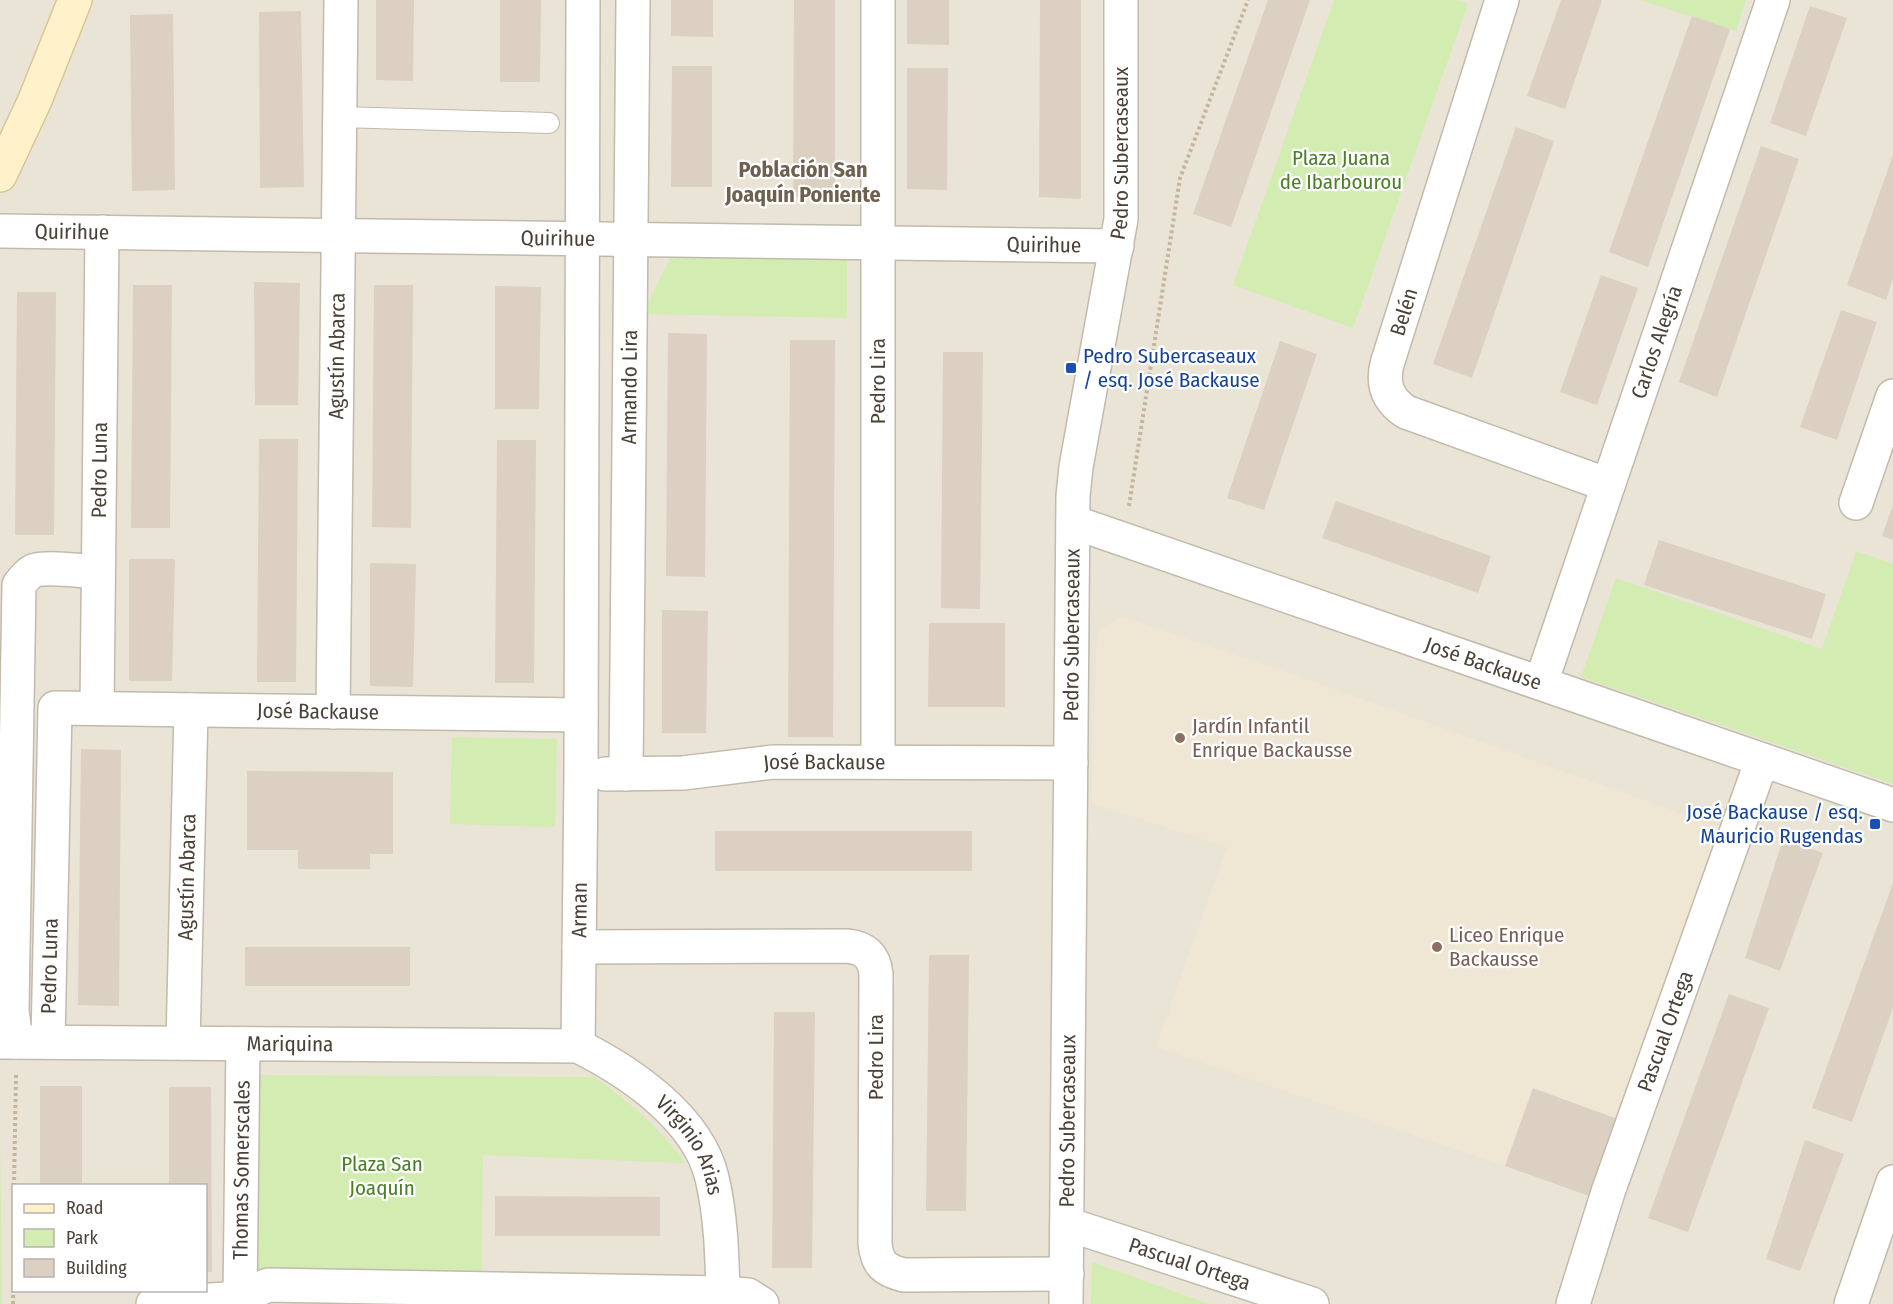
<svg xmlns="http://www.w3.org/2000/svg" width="1893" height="1304" viewBox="0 0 1893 1304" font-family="'Fira Sans Condensed',sans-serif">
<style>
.residential{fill:#eae4d7;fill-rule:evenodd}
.education{fill:#efe7d3}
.green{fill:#d2ecb1}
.building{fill:#dbd0c1}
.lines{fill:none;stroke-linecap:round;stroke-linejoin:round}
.lane-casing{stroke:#c2baab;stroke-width:22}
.street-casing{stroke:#c2baab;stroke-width:36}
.secondary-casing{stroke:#d8c697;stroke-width:36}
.path{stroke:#c4b59c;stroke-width:4;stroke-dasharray:3 3;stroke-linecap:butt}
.lane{stroke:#fff;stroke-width:20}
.street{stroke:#fff;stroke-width:33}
.secondary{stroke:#fff1ca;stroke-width:33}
.transit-dot{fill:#1a4fb4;stroke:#fff;stroke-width:2}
.education-dot{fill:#8d6e63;stroke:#fff;stroke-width:2}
.labels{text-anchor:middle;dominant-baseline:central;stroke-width:4.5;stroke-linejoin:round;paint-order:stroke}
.street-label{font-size:21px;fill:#4a4237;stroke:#fff}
.park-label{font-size:21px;fill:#4a8026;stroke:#fff}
.transit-label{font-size:21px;fill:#164399;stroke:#fff;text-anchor:start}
.education-label{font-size:21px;fill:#785e54;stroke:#fff;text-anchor:start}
.neighbourhood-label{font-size:22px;font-weight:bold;fill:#6e604e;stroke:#fff}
</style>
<rect width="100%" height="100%" fill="#f6f2ea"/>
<!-- residential -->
<path class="residential" d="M0,0H1893V1304H0ZM14,1186H206V1290H14Z"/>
<!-- education -->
<path class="education" d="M1122,617L1289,673L1724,829L1620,1120L1533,1089L1505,1166L1156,1047L1227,847L1091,803L1097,632Z"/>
<!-- green -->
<g class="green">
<path d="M1334,0H1456L1468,4L1353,328L1233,285Z"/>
<path d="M1640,0H1746L1736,31Z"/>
<path d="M671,257L847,259V318L642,314Z"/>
<path d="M1856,551L1893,564V784L1581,677L1616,578L1822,649Z"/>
<path d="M452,737L557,739L555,827L450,824Z"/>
<path d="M260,1075L594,1077C629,1101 660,1128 685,1163L483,1155L481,1276L256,1275Z"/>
<path d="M0,1131L2,1304H0Z"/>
<path d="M1092,1262L1209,1304H1091Z"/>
</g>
<!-- building -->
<g class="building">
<path d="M376,0H414L413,81L376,80Z"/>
<path d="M500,0H541L540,82H500Z"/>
<path d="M671,0H713V37L671,36Z"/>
<path d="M794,0H835V198L793,197Z"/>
<path d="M907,0H949V45L907,44Z"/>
<path d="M1040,0H1081V199L1039,197Z"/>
<path d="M1268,0H1310L1231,227L1193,214Z"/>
<path d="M1561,0H1602L1565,109L1527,96Z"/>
<path d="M1810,6L1847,18L1806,136L1770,123Z"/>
<path d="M301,11L304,187L260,188L259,12Z"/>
<path d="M173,14L175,190L132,191L130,15Z"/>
<path d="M1692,16L1730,29L1648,267L1609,252Z"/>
<path d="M672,66H712V187H671Z"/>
<path d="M907,68H948L947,190L907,189Z"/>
<path d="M1516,127L1554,141L1472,378L1433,364Z"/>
<path d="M1761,146L1799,159L1717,397L1679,382Z"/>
<path d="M1893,155V279L1886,300L1847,285Z"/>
<path d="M1601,275L1638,288L1597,405L1560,392Z"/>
<path d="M254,282L300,283L298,405H255Z"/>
<path d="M133,285H172L170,528H131Z"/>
<path d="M374,285H413L411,528L372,527Z"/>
<path d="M495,286L541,287L539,409H495Z"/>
<path d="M17,292H56L54,535H15Z"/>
<path d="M1841,310L1877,322L1837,440L1800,427Z"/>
<path d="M668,333L707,334L705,577L666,576Z"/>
<path d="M790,340H835L833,737H788Z"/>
<path d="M1280,341L1317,354L1264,510L1227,498Z"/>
<path d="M943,352H983L980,609L941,608Z"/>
<path d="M259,439H298L296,682H257Z"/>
<path d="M497,440H536L534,683H495Z"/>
<path d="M1336,501L1491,556L1478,593L1322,538Z"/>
<path d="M1893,505V540L1882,536Z"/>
<path d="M1659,540L1826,594L1812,639L1644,585Z"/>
<path d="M129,559H175L172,681H129Z"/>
<path d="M370,563L416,564L413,687L370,686Z"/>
<path d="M662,610L708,611L706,733H662Z"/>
<path d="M929,623H1005V707H928Z"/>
<path d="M81,749L121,750L119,1006L78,1005Z"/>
<path d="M247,771L393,772V854H370V869H298V850H247Z"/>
<rect x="715" y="831" width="257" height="40"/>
<path d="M1783,839L1823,853L1780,971L1745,958Z"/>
<path d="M1893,883V1008L1852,1122L1812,1108Z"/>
<rect x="245" y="947" width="165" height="39"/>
<path d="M929,955H969L966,1211H926Z"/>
<path d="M1729,994L1769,1008L1688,1232L1648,1218Z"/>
<path d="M774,1012H815L812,1268H772Z"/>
<rect x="40" y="1086" width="42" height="100"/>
<path d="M169,1087H211L212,1272H206V1186H169Z"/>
<path d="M1533,1088L1620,1120L1592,1197L1505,1166Z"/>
<path d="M1805,1140L1844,1154L1800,1271L1766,1259Z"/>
<path d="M495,1196L660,1197V1236H495Z"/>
</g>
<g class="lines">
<!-- lane casing -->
<g class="lane-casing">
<path id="lane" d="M340,117L549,123"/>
</g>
<!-- street casing -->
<g class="street-casing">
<g id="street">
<path d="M1502,0L1387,364C1382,385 1388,400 1406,412L1608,485"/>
<path id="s1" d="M0,231L1117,246"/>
<path d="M1856,503L1893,396"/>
<path id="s2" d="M1073,522L1893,805"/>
<path id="s3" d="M1541,683L1773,0"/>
<path id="s4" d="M97,708L102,232"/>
<path id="s5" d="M333,712L341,0"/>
<path d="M878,762V0"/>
<path id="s6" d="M605,774L683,773L773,762L1071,763"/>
<path id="s7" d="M626,774L633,0"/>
<path d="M579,947L847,946C865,948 874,956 876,974L875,1243C877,1264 884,1270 904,1275L1067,1274"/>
<path id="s8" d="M0,1042L578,1046C630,1072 698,1118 712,1178C721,1216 722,1255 723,1293"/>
<path d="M16,1042L12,1010L19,585C23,580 27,574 33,571C46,566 83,571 98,572"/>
<path id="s9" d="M48,1042L55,708L581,715"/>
<path id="s10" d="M183,1043L191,710"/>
<path id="s11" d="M578,1046L581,774L583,0"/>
<path id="s12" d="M1067,1224L1312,1304"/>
<path id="s13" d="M240,1298L243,1044"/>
<path d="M153,1304L240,1298L268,1285L723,1293L748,1295L762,1304"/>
<path id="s14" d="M1066,1304L1073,496L1076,467L1121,219V0"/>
<path id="s15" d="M1573,1304L1608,1192L1762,760"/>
<path d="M1851,1304L1893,1182"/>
</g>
</g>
<!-- secondary casing -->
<g class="secondary-casing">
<path id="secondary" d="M0,175L35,100L75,0"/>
</g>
<!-- path -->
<g class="path">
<path d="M1129,506L1180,178L1248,0"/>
<path d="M14,1186L16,1075"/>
<path d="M13,1304L14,1251"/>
</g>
<!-- lane -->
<use href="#lane" class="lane"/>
<!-- street -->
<use href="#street" class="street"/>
<!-- secondary -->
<use href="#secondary" class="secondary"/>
</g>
<!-- markers -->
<g class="transit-dot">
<rect x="1065" y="362" width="12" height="12" rx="3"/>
<rect x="1869" y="818" width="12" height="12" rx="3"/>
</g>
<g class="education-dot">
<circle cx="1180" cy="738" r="6"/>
<circle cx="1437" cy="947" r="6"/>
</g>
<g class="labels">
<!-- street labels -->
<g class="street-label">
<text stroke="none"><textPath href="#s14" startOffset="1155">Pedro Subercaseaux</textPath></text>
<text stroke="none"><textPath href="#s1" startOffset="72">Quirihue</textPath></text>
<text stroke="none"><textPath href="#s1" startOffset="558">Quirihue</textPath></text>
<text stroke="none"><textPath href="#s1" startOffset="1044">Quirihue</textPath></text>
<text transform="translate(1404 312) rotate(-73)">Belén</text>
<text stroke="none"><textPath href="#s3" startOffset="360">Carlos Alegría</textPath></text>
<text stroke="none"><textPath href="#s5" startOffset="356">Agustín Abarca</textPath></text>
<text transform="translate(878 381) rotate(-90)">Pedro Lira</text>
<text stroke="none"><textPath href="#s7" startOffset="387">Armando Lira</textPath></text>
<text stroke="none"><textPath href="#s4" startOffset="238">Pedro Luna</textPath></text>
<text stroke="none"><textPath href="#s14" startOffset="669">Pedro Subercaseaux</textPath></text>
<text stroke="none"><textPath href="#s2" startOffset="434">José Backause</textPath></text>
<text stroke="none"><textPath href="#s9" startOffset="597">José Backause</textPath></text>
<text stroke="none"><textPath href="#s6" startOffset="220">José Backause</textPath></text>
<text stroke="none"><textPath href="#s10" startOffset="166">Agustín Abarca</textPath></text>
<text stroke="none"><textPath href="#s11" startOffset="136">Arman</textPath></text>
<text stroke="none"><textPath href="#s9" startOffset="76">Pedro Luna</textPath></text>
<text stroke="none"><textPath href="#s15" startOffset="288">Pascual Ortega</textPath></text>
<text stroke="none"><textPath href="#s8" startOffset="290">Mariquina</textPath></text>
<text transform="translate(876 1057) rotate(-90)">Pedro Lira</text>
<text stroke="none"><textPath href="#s14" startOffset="183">Pedro Subercaseaux</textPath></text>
<text stroke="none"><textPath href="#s8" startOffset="732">Virginio Arias</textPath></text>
<text stroke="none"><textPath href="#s13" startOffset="128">Thomas Somerscales</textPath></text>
<text stroke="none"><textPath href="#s12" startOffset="129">Pascual Ortega</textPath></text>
</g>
<!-- park labels -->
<g class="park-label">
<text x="1341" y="158">Plaza Juana<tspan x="1341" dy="24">de Ibarbourou</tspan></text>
<text x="382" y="1164">Plaza San<tspan x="382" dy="24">Joaquín</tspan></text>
</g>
<!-- transit labels -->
<g class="transit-label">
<text x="1083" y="356">Pedro Subercaseaux<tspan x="1083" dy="24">/ esq. José Backause</tspan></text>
<text x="1863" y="812" text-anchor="end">José Backause / esq.<tspan x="1863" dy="24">Mauricio Rugendas</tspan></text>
</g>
<!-- education labels -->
<g class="education-label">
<text x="1192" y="726">Jardín Infantil<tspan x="1192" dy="24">Enrique Backausse</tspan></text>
<text x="1449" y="935">Liceo Enrique<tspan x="1449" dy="24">Backausse</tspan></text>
</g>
<!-- neighbourhood labels -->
<g class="neighbourhood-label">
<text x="803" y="169">Población San<tspan x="803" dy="25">Joaquín Poniente</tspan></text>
</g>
</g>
<!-- legend -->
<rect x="12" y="1184" width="195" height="108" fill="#ffffff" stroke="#b7b3af" stroke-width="1.5"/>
<rect x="24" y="1204" width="30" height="9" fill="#fff1ca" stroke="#b7b3af" stroke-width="1.5"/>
<text x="66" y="1214" font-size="18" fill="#4a4237">Road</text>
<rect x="24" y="1229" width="30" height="18" fill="#d2ecb1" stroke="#b7b3af" stroke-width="1.5"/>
<text x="66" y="1244" font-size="18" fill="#4a4237">Park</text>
<rect x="24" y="1259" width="30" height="18" fill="#dbd0c1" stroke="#b7b3af" stroke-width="1.5"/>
<text x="66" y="1274" font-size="18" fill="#4a4237">Building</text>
</svg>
